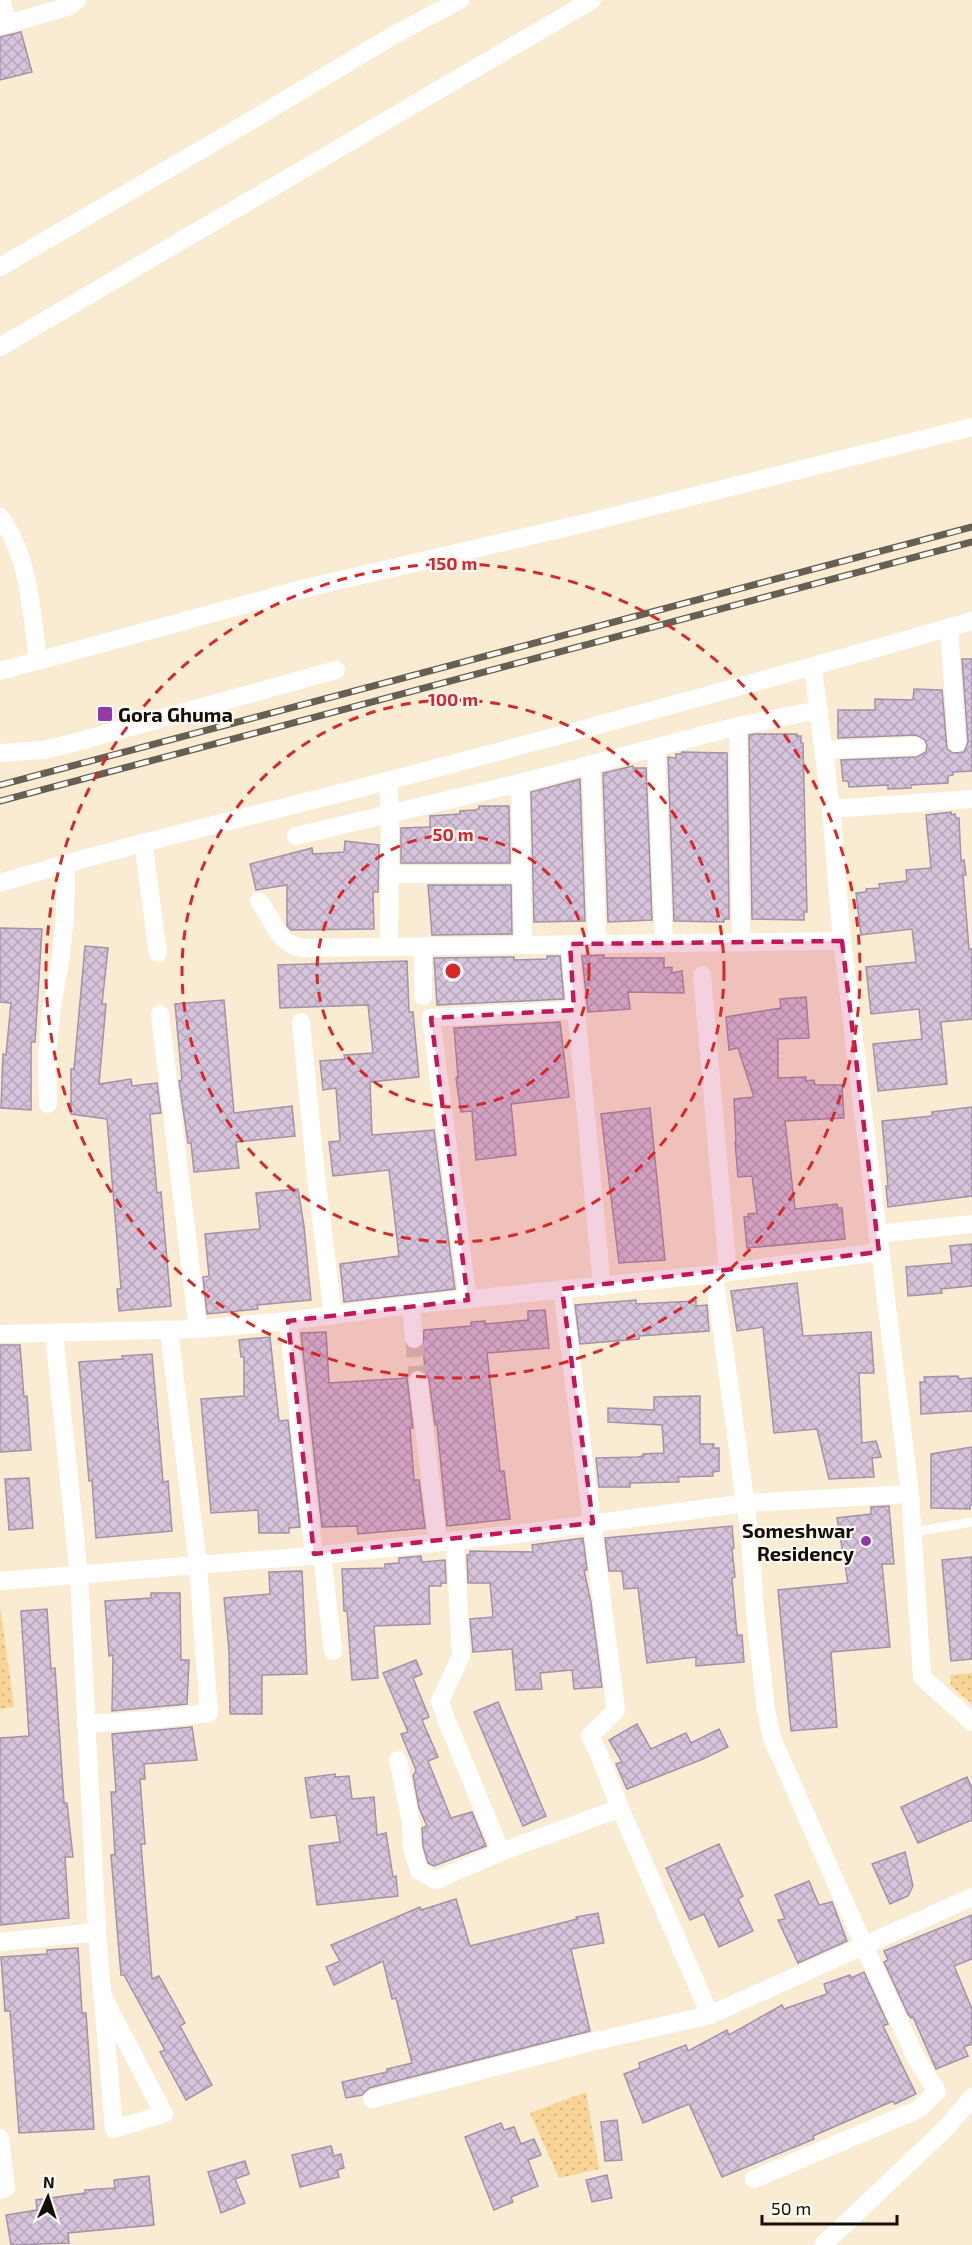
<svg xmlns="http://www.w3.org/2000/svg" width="972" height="2245" viewBox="0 0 972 2245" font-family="'Exo 2',sans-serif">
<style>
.grass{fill:url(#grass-dots)}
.building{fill:url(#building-cross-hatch);stroke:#a392a8;stroke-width:1.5}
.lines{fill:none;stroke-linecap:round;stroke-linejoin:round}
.street-tunnel{stroke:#d7cab4;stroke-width:18;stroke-dasharray:18 9;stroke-linecap:butt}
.lane{stroke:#fff;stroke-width:9}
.street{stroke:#fff;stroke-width:18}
.rail-casing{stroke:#675f51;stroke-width:7}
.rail{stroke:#fdfaf5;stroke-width:4.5;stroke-dasharray:14;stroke-linecap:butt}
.marked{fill:#c2185b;fill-opacity:0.2;stroke:#c2185b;stroke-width:4.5;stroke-dasharray:12 8;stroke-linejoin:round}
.ring{fill:none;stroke:#d62828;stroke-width:3;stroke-dasharray:10 8}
.poi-dot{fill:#923ba8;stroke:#fdfaf5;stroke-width:2}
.labels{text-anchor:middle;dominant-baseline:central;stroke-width:4.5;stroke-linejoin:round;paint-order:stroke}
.poi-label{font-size:20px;font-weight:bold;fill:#130e06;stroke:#fdfaf5;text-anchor:start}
.centre{fill:#d62828;stroke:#fdfaf5;stroke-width:3}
.ring-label{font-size:18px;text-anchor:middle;font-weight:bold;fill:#d62828;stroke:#fdfaf5;stroke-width:4.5;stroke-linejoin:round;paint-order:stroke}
</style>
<defs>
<pattern id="grass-dots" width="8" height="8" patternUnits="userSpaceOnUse" patternTransform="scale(1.5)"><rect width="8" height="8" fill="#f8d496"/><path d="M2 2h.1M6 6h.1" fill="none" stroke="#d4b580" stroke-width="1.8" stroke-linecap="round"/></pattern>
<pattern id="building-cross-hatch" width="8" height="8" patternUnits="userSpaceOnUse" patternTransform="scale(1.5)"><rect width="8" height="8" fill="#d5c3da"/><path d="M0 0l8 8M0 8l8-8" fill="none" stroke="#b6a6ba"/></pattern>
</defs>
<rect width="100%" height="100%" fill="#faebd3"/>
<!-- grass -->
<g class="grass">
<path d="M0,1606L14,1707L0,1709Z"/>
<path d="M972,1673V1704L951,1686L950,1675Z"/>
<path d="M586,2092L599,2169L559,2178L530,2113Z"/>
</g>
<!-- building -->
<g class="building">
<path d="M21,32L32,72L0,80V37Z"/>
<path d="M962,659H972V771L953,772V775L948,776V783L911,785V788L888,789V785L849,787L848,781H843L841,760L917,757L926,752L927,745L925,740L916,735L838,738V710H875V699L913,700L914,689L942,690L947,749L953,753L964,752L968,742Z"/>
<path d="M755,734H797V736H801V743H803L807,912H804V920L752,919L749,735Z"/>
<path d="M682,752L727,753L729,919H724V922L674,921L668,757L676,758V754H681Z"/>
<path d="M633,766V768H646L652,920L608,922L603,773Z"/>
<path d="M580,779L585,921L534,922L531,792Z"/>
<path d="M479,806H509L510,863H401V828L430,827V816L460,814V811L474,810L479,809Z"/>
<path d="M951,812L952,815L955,814L956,818H959L961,861L964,860L966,875H963L969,949H972V1019L941,1022L947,1084L878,1091L873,1044L922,1039L919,1009L871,1014L866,967L916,962L912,929L861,935L856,893L866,892V889L880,888L879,884L907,881L906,870L931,868L926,815Z"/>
<path d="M345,841L379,845L378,892H373L374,929L291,930L287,926V885L256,890L250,864L312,848L313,854L344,852Z"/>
<path d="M428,885H511L512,934L432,935Z"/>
<path d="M0,928L42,929L35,1042H31V1110L1,1108L3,1054L6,1055L11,1003L0,1002Z"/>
<path d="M85,946L108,948L102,1004H106L99,1084L131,1079L132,1086L157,1083L161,1113L150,1114L157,1193L161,1192L171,1306L119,1311L117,1289H121L107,1119L71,1114V1069H74Z"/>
<path d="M604,955V958H664V968L672,967V973L682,971L684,993L628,992L630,1009L588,1012L582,956Z"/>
<path d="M547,956H560L564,999L437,1005L434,958L514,957V960L547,959Z"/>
<path d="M407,961L409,1012H413L419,1077L370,1082L372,1135L434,1130L455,1289L344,1302L340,1264L399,1256L389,1170L333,1176L329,1142L340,1141L336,1088L323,1090L320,1061L345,1059L344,1055L373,1053L368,1005L280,1008L278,965Z"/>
<path d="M806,997L809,1038L778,1039V1078L806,1077V1081L814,1080L815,1085H842L844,1118L785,1121L795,1209L837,1204L838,1208H842L845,1239L747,1248L744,1217H749L748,1214L757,1213L752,1176L738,1177L735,1142H736L734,1099L754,1097L738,1048L729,1050L726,1017L781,1008L780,999Z"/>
<path d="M224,1000L234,1113L292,1106L295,1136L236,1142L239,1168L194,1172L191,1143H188L179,1081L182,1080L175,1004Z"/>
<path d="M560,1022L569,1097L511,1104L516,1155L476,1160L472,1111L461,1112L456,1078L458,1077L454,1028Z"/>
<path d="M972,1107V1196L888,1207L886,1186H888L882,1121L932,1116V1112Z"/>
<path d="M650,1108L665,1260L619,1263L601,1114Z"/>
<path d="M298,1189L304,1226L311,1300L257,1305L258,1309L207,1314L203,1277L209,1276L205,1234L260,1229L256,1193Z"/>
<path d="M972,1244V1286L941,1289L942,1293L908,1296L906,1267L952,1263L950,1246Z"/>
<path d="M797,1283L803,1336L871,1332L874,1373H859L862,1443L876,1441L881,1457L872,1458L874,1477L829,1479L817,1429L774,1433L763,1327L737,1331L731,1291Z"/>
<path d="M636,1300V1304L696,1301V1306L707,1305L709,1331L639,1336V1339L580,1344L575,1305Z"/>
<path d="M545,1310L549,1348L487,1353L500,1471H504L510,1519L447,1526L437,1425H435L429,1379L425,1372L423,1345L424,1330L471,1326V1322L485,1321L486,1324L528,1320V1311Z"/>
<path d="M326,1332L329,1383L407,1378L413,1428H410L414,1480H419L425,1528L358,1534L357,1526L322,1527L301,1333Z"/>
<path d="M270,1337L279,1421L288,1420L300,1527L289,1528V1533H259L258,1510L211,1513L201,1399L244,1396V1357H241L239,1340Z"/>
<path d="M0,1345H20L24,1397L27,1396L31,1450L0,1452Z"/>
<path d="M152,1354L163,1482L168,1481L172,1531L96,1538L92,1480L89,1481L79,1362L123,1359L122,1356Z"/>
<path d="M958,1376L959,1379L972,1378V1411L921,1414L920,1382H925L924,1377Z"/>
<path d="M700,1396V1444H714L713,1448H719V1471L713,1472V1476L678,1477L679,1482L630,1483V1487H599L596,1458L637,1457L643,1456V1454L664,1453L662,1425L608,1422V1408L654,1410V1397Z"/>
<path d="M972,1447V1505H970V1509L931,1508V1454Z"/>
<path d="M29,1478L33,1528L9,1530L5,1479Z"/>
<path d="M889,1506L894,1564H882L890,1647L831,1652L837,1727L791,1731L778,1590L848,1583L837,1518L871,1514V1507Z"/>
<path d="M732,1526L734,1548L732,1549L735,1577L732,1578L737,1635H742L744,1662L696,1666V1657L647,1663L638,1588L624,1589L622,1571H609L605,1538Z"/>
<path d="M583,1538L587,1570H584L591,1603L602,1687L574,1689L572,1670L540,1673L542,1689L516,1690L512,1649L473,1652L470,1619L493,1617L490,1583H468L467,1555H470V1551L533,1552L532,1545Z"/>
<path d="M421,1556L422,1562L445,1560L446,1583H441V1586H429L430,1624L374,1626L378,1678L352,1680L347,1611H344L342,1569L385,1568V1564L399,1563V1558Z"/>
<path d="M972,1557V1659L951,1661L942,1560Z"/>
<path d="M302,1571L307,1674L262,1675V1714H230L229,1650L224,1598L270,1594L269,1572Z"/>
<path d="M151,1593H180L181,1660H189L187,1704L112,1711L113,1655L109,1656L105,1601L151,1598Z"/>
<path d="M47,1609L51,1669L55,1668L64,1803H67L73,1857H65L69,1918L0,1925V1738L29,1736L21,1611Z"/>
<path d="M416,1660L422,1674L413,1678L429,1717L422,1720L438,1757L428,1761L451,1818L472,1812L486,1846L434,1866L428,1863L423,1846L422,1828L427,1826L419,1808L413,1775L415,1773L416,1770L401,1734L408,1732L383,1673Z"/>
<path d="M498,1702L546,1816L523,1826L474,1712Z"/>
<path d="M637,1724L651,1749L686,1733L691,1743L719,1729L728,1747L703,1759L627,1789L616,1764L622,1762L609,1740Z"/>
<path d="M192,1727L197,1760L144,1764L145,1779H140L145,1844H141L152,1979L159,1976L185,2023L180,2026L212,2085L186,2100L160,2052L165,2050L124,1975H121L111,1855L115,1854L111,1792H116L112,1734Z"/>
<path d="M335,1774V1777L349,1776L352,1799L374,1797L377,1835L386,1833L393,1877L396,1876L398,1896L317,1905L309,1846L340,1842L336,1815L311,1818L305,1778Z"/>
<path d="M967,1777L972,1788V1820L918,1843L901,1807Z"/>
<path d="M719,1844L743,1896L738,1899L753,1931L719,1947L704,1914L690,1920L666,1868Z"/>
<path d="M905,1852L913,1886L908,1896L890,1904L872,1864Z"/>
<path d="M809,1881L819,1905L832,1902L847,1941L798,1963L778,1920L785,1919L775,1895Z"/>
<path d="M456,1899L470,1946L577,1919L576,1917L598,1913L604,1943L571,1949L590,2031L369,2088L362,2095L346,2098L342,2082L387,2072V2069L412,2063L396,1998L392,1999L383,1961L334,1985L326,1967L340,1961L331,1945L420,1907L421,1910Z"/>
<path d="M972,1915V1959L954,1966L972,2009V2044L964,2047L968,2056L936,2069L913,2017L911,2018L908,2014L884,1962L888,1960L884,1951Z"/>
<path d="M78,1948L82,2013H86L94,2129L19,2133L10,2011H5L1,1957L47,1954V1950Z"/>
<path d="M864,1972L888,2024L883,2026L916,2094L895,2104L893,2101L813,2136L814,2139L722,2177L689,2104L643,2123L624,2074L640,2068L639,2063L686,2045L688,2051L727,2030L729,2035L782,2005L784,2009L827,1994L824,1984L850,1975L851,1978Z"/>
<path d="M617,2120L622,2160L605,2161L601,2122Z"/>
<path d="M501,2123L504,2130L514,2127L521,2144L534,2139L541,2155L528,2160L538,2186L511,2197L513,2202L494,2210L465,2137Z"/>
<path d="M331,2146L334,2156L341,2154L344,2168L337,2170L339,2177L300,2187L292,2155Z"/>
<path d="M245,2161L249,2174L235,2179L245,2203L221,2213L208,2172Z"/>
<path d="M607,2175L612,2198L592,2202L586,2180Z"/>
<path d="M149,2176L154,2225L68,2233L69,2243L11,2245L6,2215L37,2210L36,2200L85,2193V2190L115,2188L114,2180Z"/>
</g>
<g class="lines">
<!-- street-tunnel -->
<path class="street-tunnel" d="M414,1339L418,1380"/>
<!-- lane -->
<path class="lane" d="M914,1532L972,1522"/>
<!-- street -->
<g class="street">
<path d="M1,0L8,24"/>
<path d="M0,26L70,6L77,0"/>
<path d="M0,267L237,129L394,35L460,0"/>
<path d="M0,347L592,0"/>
<path d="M0,517C30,557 31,612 38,660"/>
<path d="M949,628L957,743"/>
<path d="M813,668L831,809"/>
<path d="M0,671L302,589L594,521L972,427"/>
<path d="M738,726L741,943"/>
<path d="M656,747L664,944"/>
<path d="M824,750L916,746"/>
<path d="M0,753L43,750L69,744L336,670"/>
<path d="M591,764L597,943"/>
<path d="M388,781L390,813L389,947"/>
<path d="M520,783L523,945"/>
<path d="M972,799L831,809L842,941L910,1494L922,1677L972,1722"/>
<path d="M296,836L520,783L738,726L819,710"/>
<path d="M143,842L158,953"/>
<path d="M389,874H522"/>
<path d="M0,883C129,844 261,814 391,780C585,729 779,677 972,621"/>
<path d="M259,901C275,921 276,944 303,948L842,941"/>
<path d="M570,944L602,1287"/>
<path d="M702,975L728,1272"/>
<path d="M423,996V947"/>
<path d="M160,1014L198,1329"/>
<path d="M301,1022L316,1177L333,1314"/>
<path d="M48,1104L47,1053L52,1006L61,956L65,916L66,863"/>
<path d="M877,1234L972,1224"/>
<path d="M714,1274L750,1537L755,1612L766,1710L772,1738L864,1946L916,2058L937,2092L919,2109L754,2179"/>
<path d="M562,1289L616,1710L590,1736L599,1754L620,1808L710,2015L972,1897"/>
<path d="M468,1300L431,1018L574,1010"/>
<path d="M411,1305L414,1339"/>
<path d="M288,1321L314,1554"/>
<path d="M0,1334L198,1329L288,1321L411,1305L714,1274L879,1252"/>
<path d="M54,1334L79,1576L97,1932L114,2129L164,2114L102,1995"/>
<path d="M418,1380L438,1542"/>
<path d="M455,1541L461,1656L440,1701L446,1719L501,1852"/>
<path d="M322,1555L333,1651"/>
<path d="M0,1581L322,1555L516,1534L746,1503L910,1494"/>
<path d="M86,1724L150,1720L209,1713L198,1565L169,1330"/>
<path d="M398,1760L411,1822L412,1848L419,1871L436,1880L501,1852L620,1808"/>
<path d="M0,1942L97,1932"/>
<path d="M372,2099L587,2043L710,2015"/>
<path d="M0,2138L6,2188L0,2190"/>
<path d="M823,2245L948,2126L972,2097"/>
</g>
<!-- rail casing -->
<g class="rail-casing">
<g id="rail">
<path d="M0,785L972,527"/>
<path d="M0,801L972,542"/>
</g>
</g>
<!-- rail -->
<use href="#rail" class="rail"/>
</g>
<!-- marked area -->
<path class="marked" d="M842,941L879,1252L562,1289L593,1523L314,1554L288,1321L468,1300L431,1018L574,1010L570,944Z"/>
<!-- distance rings -->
<g class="ring">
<circle cx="453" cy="971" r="136"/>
<circle cx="453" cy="971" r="271"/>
<circle cx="453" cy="971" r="407"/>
</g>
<!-- markers -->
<g class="poi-dot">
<rect x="97" y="706" width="16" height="16" rx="3"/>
<circle cx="866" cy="1541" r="6"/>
</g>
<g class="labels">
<!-- poi labels -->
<g class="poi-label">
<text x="118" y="714">Gora Ghuma</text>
<text x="854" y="1530" text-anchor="end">Someshwar<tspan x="854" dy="23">Residency</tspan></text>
</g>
</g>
<circle cx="453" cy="971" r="9" class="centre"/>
<g class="ring-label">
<text x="453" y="570">150 m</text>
<text x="453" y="706">100 m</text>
<text x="453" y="841">50 m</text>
</g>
<!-- north arrow -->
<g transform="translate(48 2197) rotate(3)" stroke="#fdfaf5" stroke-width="4.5" paint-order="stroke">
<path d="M0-4.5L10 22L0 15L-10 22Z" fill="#130e06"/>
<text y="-9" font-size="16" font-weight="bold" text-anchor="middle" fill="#130e06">N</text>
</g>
<!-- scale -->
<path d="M762 2215v9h135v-9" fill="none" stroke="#130e06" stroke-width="3"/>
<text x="771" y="2215" font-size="18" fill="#130e06" stroke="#fdfaf5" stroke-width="4.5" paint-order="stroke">50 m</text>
</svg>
